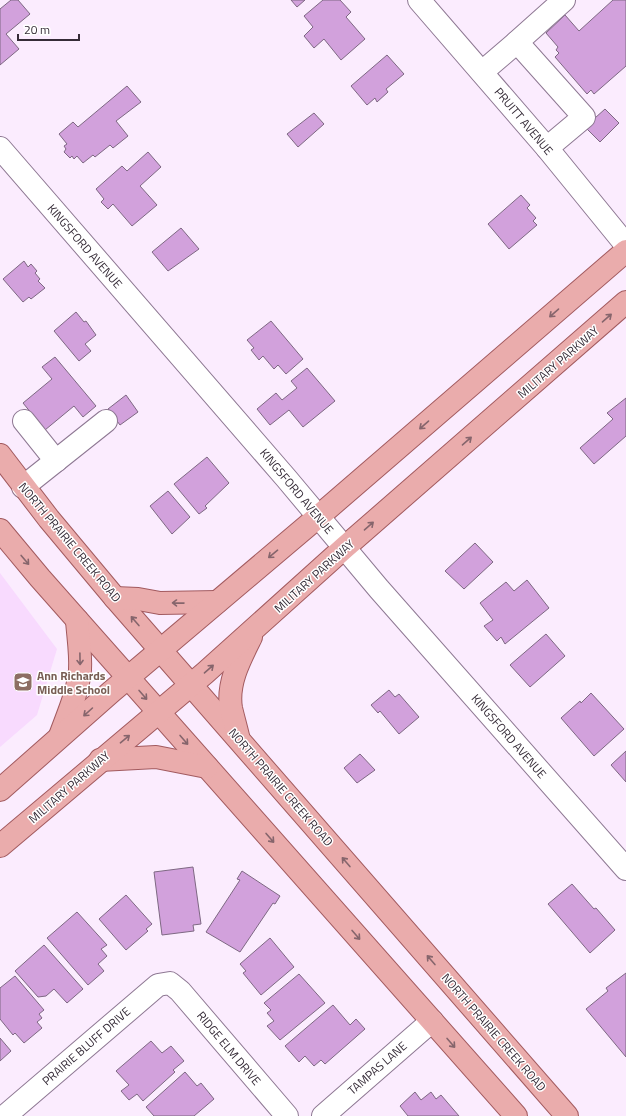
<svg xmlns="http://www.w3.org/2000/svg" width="626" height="1116" viewBox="0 0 626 1116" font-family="'Titillium Web',sans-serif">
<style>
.built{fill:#f8dafe}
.building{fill:#d2a1dc;stroke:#7e6883}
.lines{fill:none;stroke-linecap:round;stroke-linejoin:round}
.minor-casing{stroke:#8e7893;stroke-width:24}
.major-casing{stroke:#a25a5f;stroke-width:24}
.minor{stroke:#fff;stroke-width:22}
.major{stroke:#eaacac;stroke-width:22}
.oneway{stroke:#86656c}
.labels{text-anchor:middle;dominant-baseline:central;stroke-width:3;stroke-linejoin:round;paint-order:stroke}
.street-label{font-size:12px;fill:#352b37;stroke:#fff}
.education-label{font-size:12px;font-weight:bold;fill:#785e54;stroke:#fff;text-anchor:start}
</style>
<rect width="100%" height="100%" fill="#fbecfe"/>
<!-- built -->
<path class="built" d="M0,573L57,649L37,715L0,747Z"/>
<!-- building -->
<g class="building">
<path d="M11,0H18L30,14L6,34L19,49L0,65V9Z"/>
<path d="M291,0H305L297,7Z"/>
<path d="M323,0H340L351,12L346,17L365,39L341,60L324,39L314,48L304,36L313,27L304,16Z"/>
<path d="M613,0H626V66L594,94L591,90L587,94L555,57L559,53L556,50L558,47L546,33L565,15L579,31Z"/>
<path d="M387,55L404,74L386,89L388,92L377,102L375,98L367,105L351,86Z"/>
<path d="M127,86L141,102L116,121L128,136L113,148L110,145L95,157L93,155L83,163L77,156L74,159L72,156L70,158L64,152L66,149L64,146L67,144L59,134L73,122L78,127Z"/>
<path d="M605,109L619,123L600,142L585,127Z"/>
<path d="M314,113L324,124L298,147L287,134Z"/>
<path d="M148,152L161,167L140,186L157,205L132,226L113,204L108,209L101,202L104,199L96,189L122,166L127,171Z"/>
<path d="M521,195L530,205L527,208L536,218L533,221L537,225L509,249L488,224Z"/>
<path d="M181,228L199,249L168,271L152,252Z"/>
<path d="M24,261L28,267L31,264L37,271L35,273L40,279L38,281L45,288L31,299L29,297L23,302L3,279Z"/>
<path d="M76,312L84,322L86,321L96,335L85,344L91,351L79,361L54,331Z"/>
<path d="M271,321L303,359L286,374L278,365L274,369L263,356L259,360L251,350L254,348L247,340Z"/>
<path d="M55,357L96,406L83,417L74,406L45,430L23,403L52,379L42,367Z"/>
<path d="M307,368L335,401L303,427L289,410L270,425L257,409L276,393L282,400L297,388L291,381Z"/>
<path d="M126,395L138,412L120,425L108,409Z"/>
<path d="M626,398V436L594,464L580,448L613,419L607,413Z"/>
<path d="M207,457L229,483L205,506L207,508L199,514L174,484Z"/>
<path d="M168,491L190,517L172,534L150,506Z"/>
<path d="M475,543L493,562L464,589L445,571Z"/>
<path d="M527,580L549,608L505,644L501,637L497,641L484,626L493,620L480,603L506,582L514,591Z"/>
<path d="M546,634L565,656L530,687L510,665Z"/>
<path d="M389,690L395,697L399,694L419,717L399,734L380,711L378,713L371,705Z"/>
<path d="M591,693L624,729L594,756L561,718L580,701L581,703Z"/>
<path d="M626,751V782L611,765Z"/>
<path d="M360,754L375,770L357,783L344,768Z"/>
<path d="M193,867L201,924L193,925L194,931L162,935L154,872Z"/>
<path d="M242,871L280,896L275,904L273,903L240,952L206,932L240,880L237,879Z"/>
<path d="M572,884L594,909L596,908L615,930L590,953L548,904Z"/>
<path d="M126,895L152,924L146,929L148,931L126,950L99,919Z"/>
<path d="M77,912L107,945L101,949L107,956L98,964L104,971L88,985L47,938Z"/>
<path d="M270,938L294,967L261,995L243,973L246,971L240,964Z"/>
<path d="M44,945L83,989L67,1003L54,989L46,996L38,997L15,971Z"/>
<path d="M626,973V1057L586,1009L608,991L606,988Z"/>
<path d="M299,974L325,1003L280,1040L267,1026L274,1021L267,1013L271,1010L264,1003Z"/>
<path d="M15,976L44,1010L39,1014L42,1018L37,1022L42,1028L24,1043L15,1033L13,1035L0,1019V988Z"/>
<path d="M333,1005L350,1025L356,1019L365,1029L325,1064L321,1060L314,1066L305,1056L299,1062L285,1046Z"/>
<path d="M0,1038L11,1051L0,1061Z"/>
<path d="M151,1041L162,1053L171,1046L184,1061L173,1070L175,1072L143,1101L137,1094L129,1100L121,1091L129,1085L116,1071Z"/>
<path d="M185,1072L197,1086L201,1083L214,1099L194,1116H154L146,1107Z"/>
<path d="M415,1092L421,1100L431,1092L436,1099L441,1095L459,1116H408L400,1106Z"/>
</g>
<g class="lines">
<!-- minor casing -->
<g class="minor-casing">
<g id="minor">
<path d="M419,0L547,148L626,245"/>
<path d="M482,72L517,42"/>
<path d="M0,148L286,478L379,589L626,869"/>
<path d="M547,148L584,117L517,42L564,0"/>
<path d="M24,421L56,461"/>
<path d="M23,487L106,421"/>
<path d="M5,1116L158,985L170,983L180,991L287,1116"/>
<path d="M323,1116L432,1021"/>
</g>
</g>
<!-- major casing -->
<g class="major-casing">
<g id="major">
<path d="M0,455L49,519L115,598L567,1116"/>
<path d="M0,530L40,578L516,1116"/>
<path d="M115,598L138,599L160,603L217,602"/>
<path d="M60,736C68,714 78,692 80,670C81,653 78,636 77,620"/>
<path d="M238,736C236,727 233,717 231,708C227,683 240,659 251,637"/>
<path d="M100,760L156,757L207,767"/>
<path d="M0,790L111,692L319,516L626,251"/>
<path d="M0,846L205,673L344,548L626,302"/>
</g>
</g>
<!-- minor -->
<use href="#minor" class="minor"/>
<!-- major -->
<use href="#major" class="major"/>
</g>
<!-- one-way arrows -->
<defs><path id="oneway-shaft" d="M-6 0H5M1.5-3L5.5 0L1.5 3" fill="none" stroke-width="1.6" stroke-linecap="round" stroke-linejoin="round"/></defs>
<g class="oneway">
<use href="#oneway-shaft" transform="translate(554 313) rotate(139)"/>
<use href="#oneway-shaft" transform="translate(607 318) rotate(-41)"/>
<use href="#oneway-shaft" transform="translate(424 425) rotate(139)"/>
<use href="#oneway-shaft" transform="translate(467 441) rotate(-41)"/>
<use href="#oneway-shaft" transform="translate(369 526) rotate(-41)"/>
<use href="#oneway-shaft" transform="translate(273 554) rotate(140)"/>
<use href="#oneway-shaft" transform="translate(25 560) rotate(50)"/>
<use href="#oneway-shaft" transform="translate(178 603) rotate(-179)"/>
<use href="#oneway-shaft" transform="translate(135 621) rotate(-131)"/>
<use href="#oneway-shaft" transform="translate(80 659) rotate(89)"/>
<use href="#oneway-shaft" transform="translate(209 669) rotate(-41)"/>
<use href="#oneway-shaft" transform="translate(143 695) rotate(49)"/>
<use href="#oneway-shaft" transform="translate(88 712) rotate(138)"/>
<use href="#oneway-shaft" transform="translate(125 739) rotate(-40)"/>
<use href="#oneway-shaft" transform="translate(184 740) rotate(49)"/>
<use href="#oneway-shaft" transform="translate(270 838) rotate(49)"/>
<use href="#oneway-shaft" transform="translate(346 862) rotate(-131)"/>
<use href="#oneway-shaft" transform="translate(356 935) rotate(49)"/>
<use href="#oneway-shaft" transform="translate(431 960) rotate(-131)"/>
<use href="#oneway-shaft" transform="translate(451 1043) rotate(49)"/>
</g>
<!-- icons -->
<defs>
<g id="school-square" transform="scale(1)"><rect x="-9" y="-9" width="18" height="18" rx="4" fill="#8d6e63" stroke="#fff"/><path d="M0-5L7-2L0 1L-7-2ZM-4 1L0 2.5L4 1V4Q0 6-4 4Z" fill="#fff"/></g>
</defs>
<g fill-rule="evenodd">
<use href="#school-square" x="23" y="682"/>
</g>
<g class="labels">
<!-- street labels -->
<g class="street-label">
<text transform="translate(524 121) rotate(50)">PRUITT AVENUE</text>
<text transform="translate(85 246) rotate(49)">KINGSFORD AVENUE</text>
<text transform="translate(558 362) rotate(-41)">MILITARY PARKWAY</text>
<text transform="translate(297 491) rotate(50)">KINGSFORD AVENUE</text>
<text transform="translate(70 542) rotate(50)">NORTH PRAIRIE CREEK ROAD</text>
<text transform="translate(314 576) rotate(-42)">MILITARY PARKWAY</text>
<text transform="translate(509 736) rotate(49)">KINGSFORD AVENUE</text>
<text transform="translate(69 787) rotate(-41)">MILITARY PARKWAY</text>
<text transform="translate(281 787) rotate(49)">NORTH PRAIRIE CREEK ROAD</text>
<text transform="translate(494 1032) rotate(49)">NORTH PRAIRIE CREEK ROAD</text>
<text transform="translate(86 1046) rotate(-41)">PRAIRIE BLUFF DRIVE</text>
<text transform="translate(229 1048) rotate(50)">RIDGE ELM DRIVE</text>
<text transform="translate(377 1068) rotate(-41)">TAMPAS LANE</text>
</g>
<!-- education labels -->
<g class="education-label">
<text x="37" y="675">Ann Richards<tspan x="37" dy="14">Middle School</tspan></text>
</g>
</g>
<!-- scale -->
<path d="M18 34v6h61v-6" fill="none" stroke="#352b37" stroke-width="2"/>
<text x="24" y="34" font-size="12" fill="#352b37" stroke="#ffffff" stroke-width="3" paint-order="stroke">20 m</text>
</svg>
